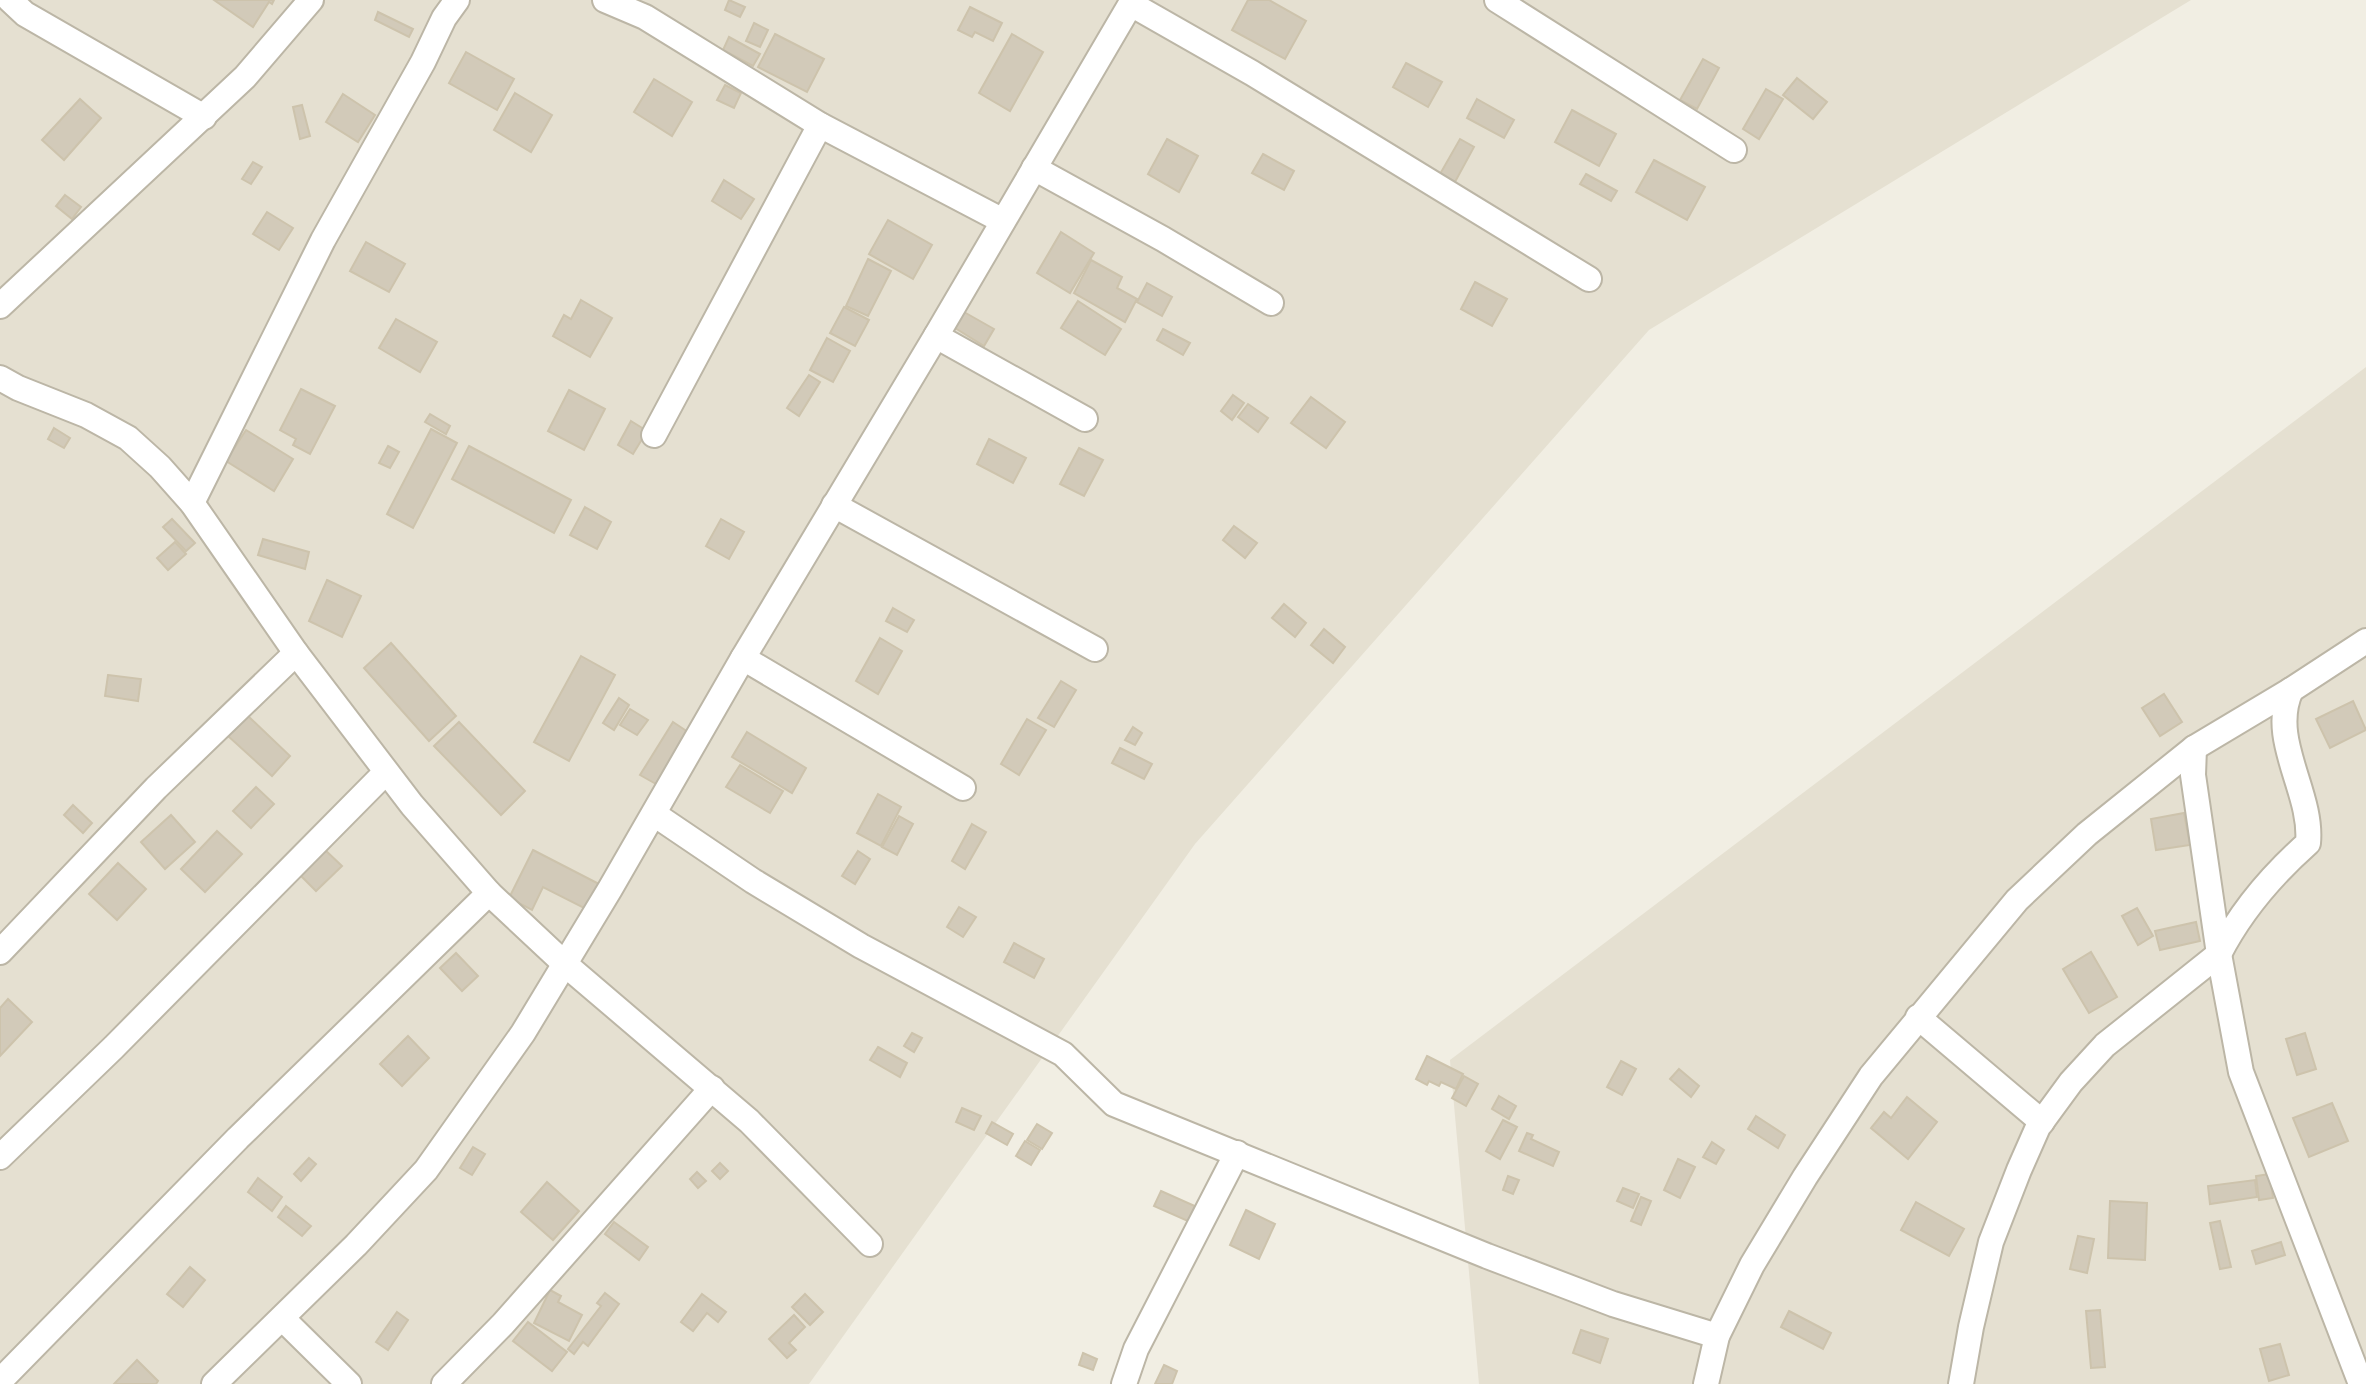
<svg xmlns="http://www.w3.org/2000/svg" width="2366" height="1384" viewBox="0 0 2366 1384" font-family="'Space Grotesk',sans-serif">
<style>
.residential{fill:#e5e0d1}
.building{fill:#d2cab9;stroke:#cdc3ac;stroke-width:2}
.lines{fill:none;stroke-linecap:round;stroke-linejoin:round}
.minor-casing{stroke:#bcb6a6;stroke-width:28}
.minor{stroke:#fff;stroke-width:24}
</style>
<rect width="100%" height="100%" fill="#f1eee3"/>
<!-- residential -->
<g class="residential">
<path d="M0,0H2191L1649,330L1195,844L809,1384H0Z"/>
<path d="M2366,367V1384H1479L1450,1060Z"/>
</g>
<!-- building -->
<g class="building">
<path d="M214,0H274L272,4L269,2L253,27Z"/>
<path d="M729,0L745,7L740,17L725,10Z"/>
<path d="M1248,0H1269L1306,21L1285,59L1232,30Z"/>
<path d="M970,7L1002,23L993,41L975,32L972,37L958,30Z"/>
<path d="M378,12L413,29L409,37L375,20Z"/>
<path d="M754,23L768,30L760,47L746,41Z"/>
<path d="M775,34L824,59L807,92L758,67Z"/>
<path d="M1012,34L1043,52L1010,111L979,93Z"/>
<path d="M729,37L760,54L753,66L723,50Z"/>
<path d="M466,52L514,79L497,110L449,83Z"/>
<path d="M1703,59L1719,68L1697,109L1680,100Z"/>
<path d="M1406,63L1442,82L1428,107L1393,87Z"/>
<path d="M1797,78L1827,102L1813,119L1783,95Z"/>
<path d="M654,79L692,102L672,136L634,112Z"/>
<path d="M725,85L741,93L734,108L717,100Z"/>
<path d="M1766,89L1783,99L1759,139L1743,129Z"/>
<path d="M515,93L552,115L531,152L494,130Z"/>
<path d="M343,94L375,115L358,142L326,122Z"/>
<path d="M80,99L101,118L64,160L42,140Z"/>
<path d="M1477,99L1514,120L1504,138L1467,118Z"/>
<path d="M302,105L310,136L300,139L293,107Z"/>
<path d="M1572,110L1616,134L1599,166L1555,142Z"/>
<path d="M1167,139L1198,156L1179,192L1148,174Z"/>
<path d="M1460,139L1474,147L1455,182L1440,174Z"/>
<path d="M1263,154L1294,171L1284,190L1252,173Z"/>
<path d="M1654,160L1705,187L1687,220L1636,192Z"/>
<path d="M253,162L262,167L251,184L242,179Z"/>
<path d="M1586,174L1617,191L1611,201L1580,184Z"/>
<path d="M724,180L754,199L741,219L712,201Z"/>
<path d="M65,195L81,207L72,219L56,206Z"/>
<path d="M267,212L293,228L279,250L253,234Z"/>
<path d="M888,220L932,245L913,279L869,254Z"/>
<path d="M1061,232L1094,253L1070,293L1037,273Z"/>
<path d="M366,242L405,264L389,292L350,271Z"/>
<path d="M868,259L891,271L868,316L846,306Z"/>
<path d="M1091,260L1122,277L1117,288L1137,299L1125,322L1074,293Z"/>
<path d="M1475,282L1507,299L1492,326L1461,309Z"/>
<path d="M1147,283L1172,297L1162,316L1137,302Z"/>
<path d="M581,300L612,318L590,357L553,336L564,315L571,319Z"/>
<path d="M1078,301L1121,329L1105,355L1061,328Z"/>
<path d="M844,307L869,320L855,346L830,333Z"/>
<path d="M964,312L994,329L984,346L955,328Z"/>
<path d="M396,319L437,342L420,372L379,348Z"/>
<path d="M1163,329L1190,343L1183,355L1157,340Z"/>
<path d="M827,338L850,351L833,382L810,370Z"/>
<path d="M809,375L820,382L799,416L787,408Z"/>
<path d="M301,389L335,406L310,454L293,445L296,439L280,430Z"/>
<path d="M569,390L605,409L584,450L548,431Z"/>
<path d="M1233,395L1244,403L1232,420L1221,411Z"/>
<path d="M1311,397L1345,422L1326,448L1291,423Z"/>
<path d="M1248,404L1268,418L1258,432L1238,417Z"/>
<path d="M430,414L450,426L446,434L425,422Z"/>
<path d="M631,421L647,431L633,454L618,445Z"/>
<path d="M54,428L70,438L64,448L48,439Z"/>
<path d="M431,429L457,443L413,528L387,514Z"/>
<path d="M246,430L293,459L274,491L226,461Z"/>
<path d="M989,439L1026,458L1013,483L977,464Z"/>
<path d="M388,446L399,452L390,468L379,463Z"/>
<path d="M469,446L571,500L554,533L452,479Z"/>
<path d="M1079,448L1103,460L1084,496L1060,484Z"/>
<path d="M585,507L611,522L597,549L570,535Z"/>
<path d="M172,519L195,543L186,551L163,527Z"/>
<path d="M721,519L744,532L729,559L706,546Z"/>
<path d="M1234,526L1257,543L1245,558L1223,540Z"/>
<path d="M263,539L309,552L305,569L258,555Z"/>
<path d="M175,542L186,554L168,570L157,558Z"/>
<path d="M327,580L361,596L342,637L309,621Z"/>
<path d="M1284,604L1306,623L1295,637L1272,618Z"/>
<path d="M893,608L914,620L907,632L886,621Z"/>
<path d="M1324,629L1345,647L1333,663L1311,645Z"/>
<path d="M880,638L902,651L878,694L856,681Z"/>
<path d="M391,643L456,716L429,741L364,668Z"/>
<path d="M581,656L615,675L569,761L534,742Z"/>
<path d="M108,675L141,679L138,701L105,696Z"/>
<path d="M1061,681L1076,690L1054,727L1038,718Z"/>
<path d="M2164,694L2182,722L2160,736L2142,708Z"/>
<path d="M619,698L629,705L614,730L603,723Z"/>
<path d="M2353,701L2366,730L2330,748L2316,719Z"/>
<path d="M630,709L648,720L637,735L620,725Z"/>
<path d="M247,715L290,756L272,776L228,736Z"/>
<path d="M1027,719L1046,730L1019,775L1001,764Z"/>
<path d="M459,722L525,791L501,815L434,746Z"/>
<path d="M673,722L688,732L656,784L640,775Z"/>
<path d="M1133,727L1142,733L1135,745L1125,740Z"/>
<path d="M747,732L806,768L792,793L732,757Z"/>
<path d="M1120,748L1152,764L1144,779L1112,763Z"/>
<path d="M740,765L783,791L770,813L726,787Z"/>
<path d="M256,787L274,804L251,828L233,811Z"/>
<path d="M878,794L901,807L881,846L857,833Z"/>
<path d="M73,805L92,823L83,833L64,815Z"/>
<path d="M2184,813L2190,845L2156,850L2151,819Z"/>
<path d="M171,815L195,842L165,869L141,842Z"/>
<path d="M899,816L913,824L897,855L882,847Z"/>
<path d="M972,824L986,832L965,869L952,861Z"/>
<path d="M217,831L242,854L205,892L181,869Z"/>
<path d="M323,848L342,866L316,891L298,873Z"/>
<path d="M533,850L599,884L586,909L543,887L532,910L509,898Z"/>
<path d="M858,851L870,859L855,884L842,876Z"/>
<path d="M118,863L146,889L117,920L89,894Z"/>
<path d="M959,907L976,917L963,937L947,927Z"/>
<path d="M2137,908L2153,936L2138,945L2122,916Z"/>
<path d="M2196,922L2200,941L2160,950L2155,931Z"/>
<path d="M1014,943L1044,959L1034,978L1004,962Z"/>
<path d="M2091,952L2117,997L2089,1013L2063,969Z"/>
<path d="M456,953L478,976L462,991L440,968Z"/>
<path d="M8,999L32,1022L0,1056V1008Z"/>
<path d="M912,1033L922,1038L914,1052L904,1046Z"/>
<path d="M2305,1033L2316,1069L2297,1075L2286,1039Z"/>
<path d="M408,1036L429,1058L402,1086L380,1064Z"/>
<path d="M878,1047L907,1063L900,1077L870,1060Z"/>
<path d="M1427,1056L1463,1074L1456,1089L1441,1082L1439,1086L1429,1081L1427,1085L1416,1079Z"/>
<path d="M1621,1061L1636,1069L1622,1095L1607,1087Z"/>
<path d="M1679,1069L1699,1086L1691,1097L1670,1079Z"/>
<path d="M1464,1076L1478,1084L1466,1106L1452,1098Z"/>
<path d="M1499,1096L1516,1106L1509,1119L1492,1109Z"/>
<path d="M1907,1097L1937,1122L1908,1159L1871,1128L1884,1112L1891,1118Z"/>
<path d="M2332,1103L2348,1141L2309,1157L2293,1118Z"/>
<path d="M962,1108L981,1116L974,1130L956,1122Z"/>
<path d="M1756,1116L1785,1135L1778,1148L1748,1129Z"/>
<path d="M1503,1120L1517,1127L1500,1159L1486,1151Z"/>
<path d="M992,1122L1013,1134L1007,1145L986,1133Z"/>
<path d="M1037,1124L1052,1133L1042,1149L1027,1140Z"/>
<path d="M1527,1133L1533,1135L1531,1139L1559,1152L1553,1166L1519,1151Z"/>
<path d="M1025,1141L1040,1150L1031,1165L1016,1156Z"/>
<path d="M1712,1142L1724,1150L1716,1164L1703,1157Z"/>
<path d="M473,1147L485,1154L472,1175L460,1168Z"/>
<path d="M309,1158L316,1164L301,1181L294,1174Z"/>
<path d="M1678,1159L1695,1167L1680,1198L1664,1190Z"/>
<path d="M720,1163L728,1171L720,1179L712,1171Z"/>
<path d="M697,1172L706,1181L698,1188L690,1179Z"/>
<path d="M2270,1174L2273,1198L2259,1200L2256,1176Z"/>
<path d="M1508,1176L1519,1180L1513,1194L1503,1190Z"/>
<path d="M258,1178L282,1197L272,1211L248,1192Z"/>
<path d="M2255,1180L2257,1197L2210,1204L2208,1186Z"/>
<path d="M547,1182L579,1211L553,1240L521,1212Z"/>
<path d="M1623,1188L1639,1194L1633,1208L1617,1201Z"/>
<path d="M1161,1191L1197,1207L1190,1222L1154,1206Z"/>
<path d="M1641,1197L1651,1201L1641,1225L1631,1221Z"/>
<path d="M2110,1201L2147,1203L2145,1260L2108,1258Z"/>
<path d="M1916,1202L1964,1229L1949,1256L1901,1230Z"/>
<path d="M286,1206L311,1226L302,1236L278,1217Z"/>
<path d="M1246,1210L1275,1224L1259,1259L1230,1245Z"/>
<path d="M2220,1221L2231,1267L2220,1269L2210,1223Z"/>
<path d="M614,1222L648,1247L639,1260L605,1234Z"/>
<path d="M2078,1236L2094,1239L2087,1273L2070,1269Z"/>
<path d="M2281,1242L2285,1255L2256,1264L2252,1251Z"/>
<path d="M190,1267L205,1280L183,1307L167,1294Z"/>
<path d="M550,1290L561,1296L558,1302L582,1315L569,1341L534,1323Z"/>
<path d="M605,1293L619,1304L588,1346L583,1342L574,1354L568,1349L601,1306L597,1303Z"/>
<path d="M702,1294L726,1312L718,1322L707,1313L693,1331L681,1322Z"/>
<path d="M805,1294L823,1312L810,1325L792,1307Z"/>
<path d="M2100,1310L2105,1367L2091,1368L2086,1311Z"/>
<path d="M1789,1311L1831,1333L1823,1349L1781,1327Z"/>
<path d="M397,1312L408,1320L388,1350L376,1342Z"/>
<path d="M794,1315L805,1327L789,1343L796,1350L787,1358L769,1339Z"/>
<path d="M528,1322L567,1352L552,1371L513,1341Z"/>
<path d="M1581,1330L1608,1339L1600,1363L1573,1353Z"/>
<path d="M2280,1344L2289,1375L2269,1381L2260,1349Z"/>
<path d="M1083,1353L1097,1359L1093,1370L1079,1365Z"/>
<path d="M137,1360L158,1381L156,1384H114Z"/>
<path d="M1164,1365L1177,1371L1172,1384H1155Z"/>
</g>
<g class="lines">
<!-- minor casing -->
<g class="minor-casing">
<g id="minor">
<path d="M10,0L25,14L204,117"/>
<path d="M605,0L645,17L820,125L1003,221"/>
<path d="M1497,0L1734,150"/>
<path d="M1131,4L1252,73L1589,279"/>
<path d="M1034,168L1163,239L1271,303"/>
<path d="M0,306L245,77L311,0"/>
<path d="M936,336L1085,419"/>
<path d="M0,378L18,388L86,415L128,438L160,467L192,503L296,653L412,805L489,893L566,965L749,1121L870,1244"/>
<path d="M654,435L820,125"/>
<path d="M192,503L323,240L423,62L444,18L457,0"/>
<path d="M834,505L1095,649"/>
<path d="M743,658L963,788"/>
<path d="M2194,748L2193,775L2219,954L2241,1072L2361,1384"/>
<path d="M654,814L753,881L861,946L1063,1054L1114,1104L1487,1256L1613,1304L1717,1336"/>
<path d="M0,952L156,788L296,653"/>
<path d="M1918,1017L2042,1122"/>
<path d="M0,1157L114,1047L386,772"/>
<path d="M283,1319L349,1384"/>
<path d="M0,1381L238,1138L489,893"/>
<path d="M214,1384L356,1245L426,1170L523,1033L610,889L743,658L936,336L1133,0"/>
<path d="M444,1384L503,1324L712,1088"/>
<path d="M1124,1384L1136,1349L1237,1153"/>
<path d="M1706,1384L1717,1336L1752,1265L1805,1177L1871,1076L2017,900L2087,834L2194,748L2291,690L2366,641"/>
<path d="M1961,1384L1971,1327L1991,1242L2019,1170L2038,1127L2071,1082L2105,1045L2219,954C2241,911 2272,875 2308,843C2313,792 2268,740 2291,690"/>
</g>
</g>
<!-- minor -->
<use href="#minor" class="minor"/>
</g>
</svg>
